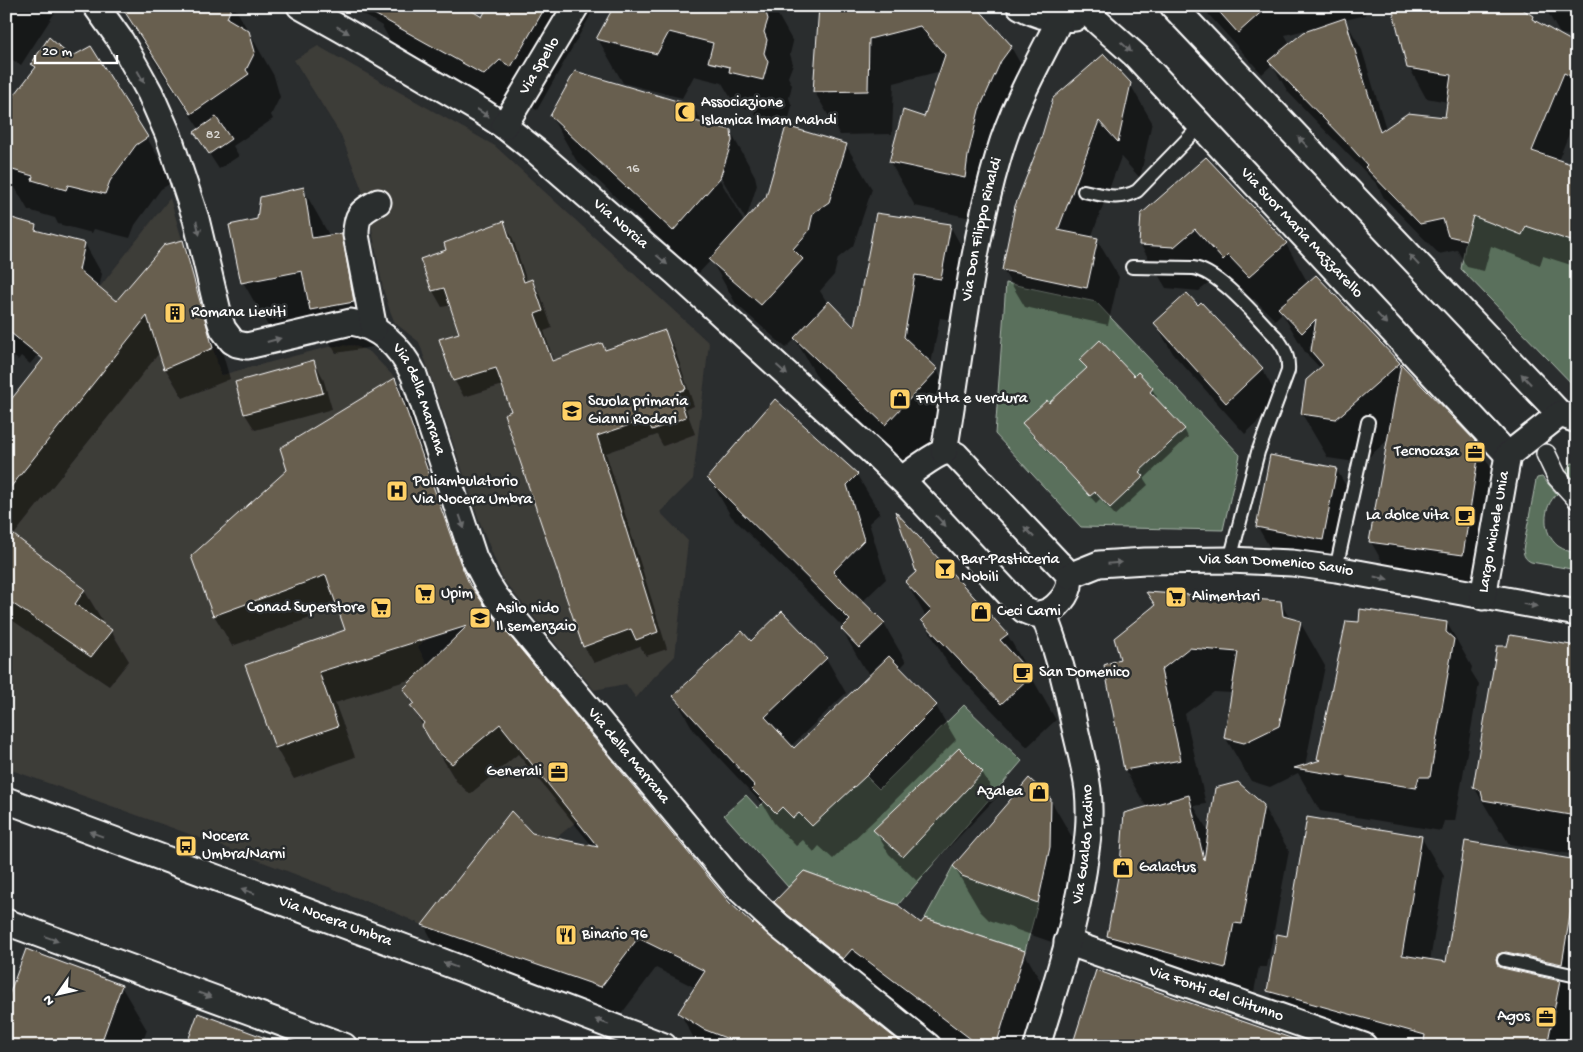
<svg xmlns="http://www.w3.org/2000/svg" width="1583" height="1052" viewBox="0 0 1583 1052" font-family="'Gochi Hand',sans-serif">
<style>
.built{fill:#3d3c38}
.green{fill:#5a705c;stroke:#acb8ae}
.shadow{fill:#0007;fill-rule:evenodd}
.building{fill:#685e4f;stroke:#fff}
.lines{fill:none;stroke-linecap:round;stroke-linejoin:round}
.service-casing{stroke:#fff;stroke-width:16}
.pedestrian-casing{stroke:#fff;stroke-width:22}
.minor-casing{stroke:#fff;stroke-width:29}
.service{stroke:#2a2d2e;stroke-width:12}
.pedestrian{stroke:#2a2d2e;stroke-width:19}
.minor{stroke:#2a2d2e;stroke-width:25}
.oneway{fill:#6a6c6d}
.labels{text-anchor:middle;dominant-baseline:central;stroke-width:5;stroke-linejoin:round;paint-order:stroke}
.number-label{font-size:14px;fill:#d9d7d3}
.street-label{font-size:16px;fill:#fff;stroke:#2a2d2e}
.poi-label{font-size:16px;fill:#fff;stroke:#2a2d2e;text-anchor:start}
</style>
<rect width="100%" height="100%" fill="#2a2d2e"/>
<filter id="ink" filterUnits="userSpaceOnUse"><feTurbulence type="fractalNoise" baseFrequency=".02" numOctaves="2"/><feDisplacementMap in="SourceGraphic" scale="10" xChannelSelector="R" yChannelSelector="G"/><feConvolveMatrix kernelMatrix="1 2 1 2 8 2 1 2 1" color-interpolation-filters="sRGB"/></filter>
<g filter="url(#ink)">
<!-- built -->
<g class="built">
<path d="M318,46L495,146L709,343L693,479L660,512L688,541L675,656L654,677L636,698L626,684L594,690L503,580L479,520L419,342L395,323L390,311L383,289L367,203L341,135L294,60Z"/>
<path d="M170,198L221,375L332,346L354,345L370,352L395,378L474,598L418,647L427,665L403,689L414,703L410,706L424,723L422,726L436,750L452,764L500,724L577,821L556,838L532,833L510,811L422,925L394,912L203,839L6,768V628L12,603L6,599V406Z"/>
</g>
<!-- green -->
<g class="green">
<path d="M1473,216L1522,235L1526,226L1577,243V389L1461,269L1466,240Z"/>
<path d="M1006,283L1096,302L1240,455L1223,530L1081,527L995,434Z"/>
<path d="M1572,463L1577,464V485C1570,478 1562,471 1572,463Z"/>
<path d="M1542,477L1557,494C1542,507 1542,533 1558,546C1564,550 1570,552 1577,553V570L1531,562C1525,559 1524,556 1523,550L1536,480L1537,478Z"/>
<path d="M964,705L1022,761L898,905L804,871L788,887L724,815L746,795L758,808L765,801L776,813L782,807L793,818L799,813L812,826L866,776L879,789Z"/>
<path d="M953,866L963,876L1038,903L1025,951L925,918Z"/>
<path d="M103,1037L126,1046H100Z"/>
</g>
<!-- shadow -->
<g class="shadow">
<path d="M6,6H59L21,65L6,56Z"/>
<path d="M121,6H234L274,76L280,97L271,115L273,119L233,146L239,156L219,169L206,149L200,130L142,42Z"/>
<path d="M309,6H338L326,16Z"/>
<path d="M345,6H468L466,9L482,18L489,6H593L589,18L537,110L525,104L509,118L400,58L382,26L353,8L352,10Z"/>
<path d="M616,6H773L793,42L790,54L793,64L788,77L792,85L789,98L792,106L788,123L756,116L753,110L735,105L722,83L694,76L682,98L623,83L598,39Z"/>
<path d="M820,6H974L1011,47L1036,91L1026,105L990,222L915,206L890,162L925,119L941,71L894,83L892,134L840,135L814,91Z"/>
<path d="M1204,6H1364L1366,15L1345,20L1362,50L1386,129L1446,119L1448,102L1426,98L1409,67L1577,46V114L1558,161L1577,167V267L1543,256L1540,265L1491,246L1484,271L1467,267L1457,250L1439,254L1384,198L1377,184L1370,177L1288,92L1272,65L1262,74L1209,15ZM1314,28V30L1290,44L1285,35Z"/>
<path d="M1544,6H1577V36L1560,34Z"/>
<path d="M91,47L147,138L173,182L161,189L135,225L130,238L94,229L92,233L58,224L55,218L28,210L6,172V107L36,69L32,64L71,58Z"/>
<path d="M1130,84L1152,122L1140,178L1121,157L1091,238L1097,240L1119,277L1108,325L1025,307L1003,270L1041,143Z"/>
<path d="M693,107L704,125L730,131L755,176L757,185L746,220L718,172L716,173L744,222L846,145L872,189L853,246L838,258L834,275L820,291L828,304L855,329L950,226L975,270L966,322L940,318L931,364L937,370L963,414L911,468L820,382L795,339L786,348L736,304L711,260L698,274L576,160L551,116Z"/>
<path d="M303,189L328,233L329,237L341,235L366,279L379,346L336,353L315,317L268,326L243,282L258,220Z"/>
<path d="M1143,215L1286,244L1308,283L1316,277L1479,447L1504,491L1487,598L1396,586L1371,542L1389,439L1362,463L1328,458L1302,414L1321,369L1305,352L1282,313L1275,320L1254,299L1249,303L1222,273L1199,291L1166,288L1140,244ZM1311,346L1315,354L1313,355L1309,347Z"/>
<path d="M504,222L513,239L527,282L532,280L541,296L552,328L544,331L554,362L605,352L665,331L674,347L694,406L686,409L695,434L663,446L657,435L606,453L667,649L646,656L640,646L594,663L584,646L503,385L464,397L455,381L441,340L461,334L451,305L442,307L433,291L422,260L448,250Z"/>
<path d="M6,223L36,226L39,233L85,244L102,274L99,288L116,303L182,241L199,271L230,379L183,398L165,368L160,352L13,536L84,590L102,620L100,623L111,631L129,661L109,686L6,616V408L90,301L87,298L30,364L21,356L18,360L13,356L6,364Z"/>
<path d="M1201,303L1262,369L1280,401L1245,434L1174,355L1155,324L1198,307Z"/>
<path d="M1081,360L1134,378L1138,374L1152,389L1157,397L1155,399L1184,429L1188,437L1144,479L1148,485L1115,515L1100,499L1096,503L1028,431L1024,423L1049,404L1087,369Z"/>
<path d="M314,361L323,378L332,409L255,430L245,414L236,383Z"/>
<path d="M395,379L412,410L481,602L728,902L753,926L904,1046H700L697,1044L680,1013L696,988L656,968L619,1017L441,956L424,925L531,834L593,847L518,754L470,794L456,781L411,706L413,705L404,689L415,678L335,703L355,757L294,779L276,748L247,666L346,631L338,608L232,646L214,615Z"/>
<path d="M775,400L857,475L880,513L869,523L886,579L862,602L884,624L906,662L900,668L936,706L956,740L885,810L833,859L819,846L814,852L803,840L796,846L774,823L764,806L694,731L674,696L751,643L826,658L846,693L791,746L794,749L871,675L864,668L842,630L844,628L731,516L709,478Z"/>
<path d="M1336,469L1355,501L1341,571L1276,558L1257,526Z"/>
<path d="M906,582L1007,634L1056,720L1027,747L948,664L923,620L926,617Z"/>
<path d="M1280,602L1290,619L1300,622L1325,666L1305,766L1320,762L1318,759L1447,623L1472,667L1471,671L1479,684L1455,821H1444L1441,831L1320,811L1298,773L1270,787L1251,781L1225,737L1232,693L1214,692L1185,714L1206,804L1194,806L1209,833L1263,806L1289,851L1267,967H1259L1250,1011L1134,980L1108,936L1147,808L1125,770L1105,666Z"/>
<path d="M1508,647H1577V855L1509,844L1502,832L1500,831L1474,787Z"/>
<path d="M982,772L997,797L917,881L889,854L875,830Z"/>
<path d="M1050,799L1076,844L1063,946L989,920L980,911L954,867Z"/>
<path d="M1421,837L1444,876L1430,961L1447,964L1577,861V1001L1569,1000L1577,1013V1046H1348L1291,1030L1269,991L1288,937Z"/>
<path d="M775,902L921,925L1024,952L1047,992L1031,1046H952L876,989L799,942Z"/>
<path d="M121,986L147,1030L141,1046H6Z"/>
</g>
<!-- building -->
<g class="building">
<path d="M121,6H232L227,18L249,31L255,52L246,70L249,74L191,114Z"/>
<path d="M360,6H464L482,17L488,6H546L511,67L500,60L484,75Z"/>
<path d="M614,6H764L768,19L764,32L767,40L764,53L768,62L763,80L729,72L730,67L708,62L713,43L669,32L657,54L596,39Z"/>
<path d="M819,6H976L1012,46L1001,61L979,110L968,156L965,178L889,162L903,110L924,117L945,55L920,26L869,39L868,91L813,92Z"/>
<path d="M1214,6H1268L1238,33Z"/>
<path d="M1431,6H1518L1533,16L1532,19L1577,44V79L1564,73L1532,151L1577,166V243L1526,226L1522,235L1473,216L1466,240L1448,236L1443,219L1420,224L1365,167L1367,165L1350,146L1268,61L1304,32L1345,18L1380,132L1408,113L1445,117L1451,75L1407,68L1393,11Z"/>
<path d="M49,37L71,57L91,46L148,137L136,145L110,181L105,194L68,185L66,190L32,180L33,176L6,168V106L36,67L31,64Z"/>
<path d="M1104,54L1131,83L1118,142L1099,121L1058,230L1098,238L1087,288L1002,270L1015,206L1040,142L1053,98Z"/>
<path d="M575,71L694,106L691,120L731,130L732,141L720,178L673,231L550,116Z"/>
<path d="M216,117L231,139L209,154L194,132Z"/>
<path d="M786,126L847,144L829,202L813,213L809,231L793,249L803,259L761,305L709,260L766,197Z"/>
<path d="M1206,157L1287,243L1249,277L1228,255L1223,260L1195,229L1174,247L1139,245L1141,214Z"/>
<path d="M304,187L312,238L342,233L354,302L310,310L302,271L241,283L229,225L257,219L260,197Z"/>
<path d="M876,213L951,224L941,279L915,275L904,337L938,369L885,425L794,338L829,301L854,327Z"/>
<path d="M12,218L36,225L35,230L85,243L79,270L116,301L164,245L183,240L213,348L164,369L147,316L6,493V406L43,359L6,329V222L11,223Z"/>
<path d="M504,221L524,282L532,279L543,311L535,314L552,361L602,343L605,350L665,330L686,389L678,392L686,417L652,430L647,419L597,436L658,632L636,640L631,629L583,647L504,414L511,411L496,368L453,381L439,339L459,333L444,288L432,291L420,259L446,250L444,243Z"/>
<path d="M1316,275L1400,363L1336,419L1301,414L1306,380L1323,365L1311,351L1316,319L1302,333L1278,308Z"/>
<path d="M1187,293L1198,305L1201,302L1263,368L1226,403L1154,323Z"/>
<path d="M1100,340L1134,376L1138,372L1153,388L1150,392L1185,429L1139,472L1144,476L1110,508L1095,492L1090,496L1022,423L1047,400L1049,403L1087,368L1079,360Z"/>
<path d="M314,360L323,393L244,414L235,382Z"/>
<path d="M1401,364L1480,446L1463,555L1369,542Z"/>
<path d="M395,378L460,562L469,583L485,606L729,902L753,924L754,922L822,980L905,1046H746L703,1029L678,1013L705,971L638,938L601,987L422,925L511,811L532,833L598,847L500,724L452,764L436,750L422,726L424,723L410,706L414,703L403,689L467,626L319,672L338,726L275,748L245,665L345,630L326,575L213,616L191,556L287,470L280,448Z"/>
<path d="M775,399L858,474L847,485L864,540L833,572L885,623L859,648L841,629L850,620L707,478Z"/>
<path d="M1270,455L1337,468L1323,540L1256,527Z"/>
<path d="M895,511L1008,634L1000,640L1032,675L1001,704L921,620L931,610L905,582L916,572Z"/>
<path d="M6,529L85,589L75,604L112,630L91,657L6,599Z"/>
<path d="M1146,592L1281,601L1283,616L1301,621L1279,726L1244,743L1224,738L1238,652L1189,648L1161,670L1181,760L1124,770L1104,665L1120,659L1114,638L1155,605Z"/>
<path d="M1360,609L1447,622L1446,632L1454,639L1430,777H1419L1416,788L1294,768L1321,760L1317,759L1346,621L1359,622Z"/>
<path d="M782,611L827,658L765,717L794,748L889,656L937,705L866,776L812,826L799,813L793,818L782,807L776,813L752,789L755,786L673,696L742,631L751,641Z"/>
<path d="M1510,635L1577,646V806L1572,807L1570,815L1483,800L1481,791L1473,787L1497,646H1507Z"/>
<path d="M959,748L983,772L903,857L873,830Z"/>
<path d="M1029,778L1051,799L1050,847L1038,903L962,876L953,866Z"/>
<path d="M1238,782L1264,805L1242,924L1234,923L1225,968L1107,936L1120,866L1124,813L1189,795L1204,860L1215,788Z"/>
<path d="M1307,817L1422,836L1402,955L1446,962L1465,841L1577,860V873L1562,964L1506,952L1498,954L1496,959L1498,966L1502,968L1560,981L1547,1046H1436L1424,1041L1425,1035L1267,991L1277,934L1287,936Z"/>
<path d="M804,871L898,905L921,923L925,918L1025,951L996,1046H980L852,949L843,959L788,915L774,902Z"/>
<path d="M26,949L122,985L100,1046H6V1003Z"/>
<path d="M1096,970L1302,1042V1046H1072Z"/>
<path d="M198,1013L279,1043L278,1046H186Z"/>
</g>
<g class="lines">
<!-- service casing -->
<g class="service-casing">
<g id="service">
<path d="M1084,191C1103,195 1119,201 1137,191L1201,125"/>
<path d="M1132,267L1193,268C1219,271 1257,318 1276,337C1285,348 1289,357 1288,371L1258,452L1230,560"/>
<path d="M1336,569L1368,422"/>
<path d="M1504,960L1577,976"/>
</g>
</g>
<!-- pedestrian casing -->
<g class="pedestrian-casing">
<path id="pedestrian" d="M1546,454L1557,477L1577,499"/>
</g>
<!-- minor casing -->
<g class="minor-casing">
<g id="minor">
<path id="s1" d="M96,6L121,41L139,73L150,93L168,134L196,219L220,320L223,329L232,341L237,344L247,346L351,322C382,327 401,348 414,375L474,558L487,583L496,597L736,886L779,926L928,1046"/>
<path id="s2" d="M300,6L343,30L481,111L504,126L537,152L675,272L879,458L907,485L1024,610C1029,612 1034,615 1039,614C1054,613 1072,593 1069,578C1068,572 1061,566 1057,562L956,455C953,453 948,451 944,452C934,455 910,473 902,480"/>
<path d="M1020,6C1038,16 1054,20 1075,18"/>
<path d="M1173,6L1560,414"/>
<path id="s3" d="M1090,15L1136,56L1508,455"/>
<path id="s4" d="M504,126L576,6"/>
<path d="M374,329L356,235C356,214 361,212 378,202"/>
<path id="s5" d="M944,452C961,353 970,251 999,154C1013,106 1038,63 1060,19"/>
<path id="s6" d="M1069,576L1099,564L1145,561L1230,560L1292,563L1336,569L1577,613"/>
<path id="s7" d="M1483,597L1508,455L1560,414L1577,420"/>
<path id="s8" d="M6,800L425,955L664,1046"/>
<path d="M6,922L344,1046"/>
<path id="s9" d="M1067,942L1364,1046"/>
<path id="s10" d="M1037,1046C1056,983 1079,916 1086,851C1089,831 1090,809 1088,790C1085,766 1078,743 1073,719C1066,683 1057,648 1043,613"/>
</g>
</g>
<!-- service -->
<use href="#service" class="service"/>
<!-- pedestrian -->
<use href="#pedestrian" class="pedestrian"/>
<!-- minor -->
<use href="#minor" class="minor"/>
</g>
<!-- one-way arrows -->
<defs><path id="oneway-solid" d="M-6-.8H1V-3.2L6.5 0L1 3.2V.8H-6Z" transform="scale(1.25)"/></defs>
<g class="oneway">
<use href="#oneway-solid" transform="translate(343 30) rotate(30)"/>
<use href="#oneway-solid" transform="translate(1126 47) rotate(43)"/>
<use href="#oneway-solid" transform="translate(141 77) rotate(61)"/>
<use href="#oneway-solid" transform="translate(483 113) rotate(33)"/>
<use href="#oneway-solid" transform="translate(1303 142) rotate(-134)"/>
<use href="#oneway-solid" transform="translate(198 228) rotate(77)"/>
<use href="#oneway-solid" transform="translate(662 260) rotate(41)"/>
<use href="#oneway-solid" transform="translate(1414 260) rotate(-133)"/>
<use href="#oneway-solid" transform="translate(1382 319) rotate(47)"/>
<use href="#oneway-solid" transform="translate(274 340) rotate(-15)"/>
<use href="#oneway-solid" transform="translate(782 370) rotate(42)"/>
<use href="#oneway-solid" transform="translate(1526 379) rotate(-133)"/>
<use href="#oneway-solid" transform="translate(941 521) rotate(47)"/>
<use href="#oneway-solid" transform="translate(462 522) rotate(71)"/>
<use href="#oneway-solid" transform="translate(1029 532) rotate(-133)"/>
<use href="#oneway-solid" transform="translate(1115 563) rotate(-5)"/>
<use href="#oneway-solid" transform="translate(1381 578) rotate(11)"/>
<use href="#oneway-solid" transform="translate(1530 605) rotate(10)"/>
<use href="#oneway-solid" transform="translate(96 834) rotate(-160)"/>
<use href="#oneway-solid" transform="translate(248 891) rotate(-160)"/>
<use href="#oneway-solid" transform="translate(52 939) rotate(20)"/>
<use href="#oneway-solid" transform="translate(450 965) rotate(-159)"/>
<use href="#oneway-solid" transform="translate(205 995) rotate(20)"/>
<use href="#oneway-solid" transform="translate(602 1022) rotate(-159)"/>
</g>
</g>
<!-- icons -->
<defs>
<g id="mosque-square" transform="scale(1.125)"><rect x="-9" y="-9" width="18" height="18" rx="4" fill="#ffd166" stroke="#2a2d2e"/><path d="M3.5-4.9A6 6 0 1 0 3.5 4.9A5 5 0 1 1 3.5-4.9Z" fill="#111"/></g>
<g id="building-square" transform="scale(1.125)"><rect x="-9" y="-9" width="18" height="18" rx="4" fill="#ffd166" stroke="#2a2d2e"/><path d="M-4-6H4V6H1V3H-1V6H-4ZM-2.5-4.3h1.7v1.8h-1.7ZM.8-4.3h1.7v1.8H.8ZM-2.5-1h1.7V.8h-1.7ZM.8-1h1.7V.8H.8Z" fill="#111"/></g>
<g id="shop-square" transform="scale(1.125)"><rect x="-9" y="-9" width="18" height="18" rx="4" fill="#ffd166" stroke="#2a2d2e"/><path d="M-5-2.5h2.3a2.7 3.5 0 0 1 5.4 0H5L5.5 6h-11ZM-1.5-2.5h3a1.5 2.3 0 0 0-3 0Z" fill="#111"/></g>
<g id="school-square" transform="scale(1.125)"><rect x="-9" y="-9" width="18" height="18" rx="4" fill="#ffd166" stroke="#2a2d2e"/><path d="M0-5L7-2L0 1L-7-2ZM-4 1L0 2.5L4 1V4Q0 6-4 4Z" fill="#111"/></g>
<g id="office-square" transform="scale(1.125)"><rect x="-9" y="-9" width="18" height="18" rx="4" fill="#ffd166" stroke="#2a2d2e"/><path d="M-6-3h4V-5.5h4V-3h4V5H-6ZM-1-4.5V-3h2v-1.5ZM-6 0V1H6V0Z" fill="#111"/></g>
<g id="hospital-square" transform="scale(1.125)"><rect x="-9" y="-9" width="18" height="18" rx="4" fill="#ffd166" stroke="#2a2d2e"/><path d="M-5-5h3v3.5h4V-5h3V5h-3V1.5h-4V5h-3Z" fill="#111"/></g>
<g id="cafe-square" transform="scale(1.125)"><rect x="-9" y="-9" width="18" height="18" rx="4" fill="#ffd166" stroke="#2a2d2e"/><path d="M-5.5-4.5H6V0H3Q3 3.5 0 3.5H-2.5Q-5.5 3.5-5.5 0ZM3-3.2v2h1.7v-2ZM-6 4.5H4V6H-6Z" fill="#111"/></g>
<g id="bar-square" transform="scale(1.125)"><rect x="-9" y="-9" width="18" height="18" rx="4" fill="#ffd166" stroke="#2a2d2e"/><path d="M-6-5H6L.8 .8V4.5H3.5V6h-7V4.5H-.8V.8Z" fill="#111"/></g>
<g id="supermarket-square" transform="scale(1.125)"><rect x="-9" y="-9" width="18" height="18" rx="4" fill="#ffd166" stroke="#2a2d2e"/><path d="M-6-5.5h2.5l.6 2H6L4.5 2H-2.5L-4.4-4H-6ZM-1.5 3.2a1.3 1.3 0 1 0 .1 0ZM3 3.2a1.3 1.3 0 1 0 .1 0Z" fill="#111"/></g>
<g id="bus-square" transform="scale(1.125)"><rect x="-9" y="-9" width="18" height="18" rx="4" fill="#ffd166" stroke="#2a2d2e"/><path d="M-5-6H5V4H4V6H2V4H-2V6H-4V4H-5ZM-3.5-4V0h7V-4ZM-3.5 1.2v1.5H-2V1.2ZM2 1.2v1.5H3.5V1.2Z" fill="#111"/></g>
<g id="restaurant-square" transform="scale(1.125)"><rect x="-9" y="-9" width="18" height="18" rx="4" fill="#ffd166" stroke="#2a2d2e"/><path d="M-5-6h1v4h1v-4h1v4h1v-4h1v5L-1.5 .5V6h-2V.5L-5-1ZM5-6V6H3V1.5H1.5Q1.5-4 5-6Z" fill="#111"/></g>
</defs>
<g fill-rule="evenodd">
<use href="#mosque-square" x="685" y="112"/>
<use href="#building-square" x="175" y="313"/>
<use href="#shop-square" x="900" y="399"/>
<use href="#school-square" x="572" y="411"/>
<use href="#office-square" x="1475" y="452"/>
<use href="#hospital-square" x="397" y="491"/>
<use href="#cafe-square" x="1465" y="516"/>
<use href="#bar-square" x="945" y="569"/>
<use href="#supermarket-square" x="425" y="594"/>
<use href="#supermarket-square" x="1176" y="597"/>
<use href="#supermarket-square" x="381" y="608"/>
<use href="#shop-square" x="981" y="612"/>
<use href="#school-square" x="480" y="618"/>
<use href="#cafe-square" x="1023" y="673"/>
<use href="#office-square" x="558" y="772"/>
<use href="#shop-square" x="1039" y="792"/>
<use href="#bus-square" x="186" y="846"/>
<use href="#shop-square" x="1123" y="868"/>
<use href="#restaurant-square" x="566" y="935"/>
<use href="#office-square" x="1546" y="1017"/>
</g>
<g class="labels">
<!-- number labels -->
<g class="number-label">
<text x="213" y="135">82</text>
<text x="633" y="169">16</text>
</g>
<!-- street labels -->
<g class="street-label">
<text stroke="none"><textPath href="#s4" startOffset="70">Via Spello</textPath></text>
<text stroke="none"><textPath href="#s2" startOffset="389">Via Norcia</textPath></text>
<text stroke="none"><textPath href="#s5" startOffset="226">Via Don Filippo Rinaldi</textPath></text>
<text stroke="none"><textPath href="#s3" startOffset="304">Via Suor Maria Mazzarello</textPath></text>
<text stroke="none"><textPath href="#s1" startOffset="598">Via della Marrana</textPath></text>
<text stroke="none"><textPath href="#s7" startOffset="66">Largo Michele Unia</textPath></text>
<text stroke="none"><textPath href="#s6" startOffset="210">Via San Domenico Savio</textPath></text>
<text stroke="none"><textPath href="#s1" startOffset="1018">Via della Marrana</textPath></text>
<text stroke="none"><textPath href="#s10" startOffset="208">Via Gualdo Tadino</textPath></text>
<text stroke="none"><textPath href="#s8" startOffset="351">Via Nocera Umbra</textPath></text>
<text stroke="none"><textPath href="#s9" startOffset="158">Via Fonti del Clitunno</textPath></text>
</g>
<!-- poi labels -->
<g class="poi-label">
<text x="701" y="103">Associazione<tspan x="701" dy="18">Islamica Imam Mahdi</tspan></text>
<text x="191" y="313">Romana Lieviti</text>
<text x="916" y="399">Frutta e verdura</text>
<text x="588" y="402">Scuola primaria<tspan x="588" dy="18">Gianni Rodari</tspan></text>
<text x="1459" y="452" text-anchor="end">Tecnocasa</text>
<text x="413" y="482">Poliambulatorio<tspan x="413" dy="18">Via Nocera Umbra</tspan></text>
<text x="1449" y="516" text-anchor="end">La dolce vita</text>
<text x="961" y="560">Bar-Pasticceria<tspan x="961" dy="18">Nobili</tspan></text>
<text x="441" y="594">Upim</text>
<text x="1192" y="597">Alimentari</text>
<text x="365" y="608" text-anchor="end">Conad Superstore</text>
<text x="496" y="609">Asilo nido<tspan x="496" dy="18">Il semenzaio</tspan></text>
<text x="997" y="612">Ceci Carni</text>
<text x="1039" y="673">San Domenico</text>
<text x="542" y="772" text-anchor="end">Generali</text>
<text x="1023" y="792" text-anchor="end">Azalea</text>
<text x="202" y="837">Nocera<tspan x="202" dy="18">Umbra/Narni</tspan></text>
<text x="1139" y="868">Galactus</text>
<text x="582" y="935">Binario 96</text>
<text x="1530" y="1017" text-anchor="end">Agos</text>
</g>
</g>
<!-- margin -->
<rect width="1583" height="1052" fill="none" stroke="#2a2d2e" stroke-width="25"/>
<rect x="12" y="12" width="1558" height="1027" fill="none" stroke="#fff" stroke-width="2" filter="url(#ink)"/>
<!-- north arrow -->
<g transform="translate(58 994) rotate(236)" stroke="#2a2d2e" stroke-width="4" paint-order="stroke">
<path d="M0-4L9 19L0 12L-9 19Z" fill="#ffffff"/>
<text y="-8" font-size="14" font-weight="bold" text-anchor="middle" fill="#ffffff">N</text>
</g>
<!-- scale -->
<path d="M35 55v8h82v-8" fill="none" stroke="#ffffff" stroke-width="2.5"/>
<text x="42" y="55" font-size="15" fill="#ffffff" stroke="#2a2d2e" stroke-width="4" paint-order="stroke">20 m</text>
</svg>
